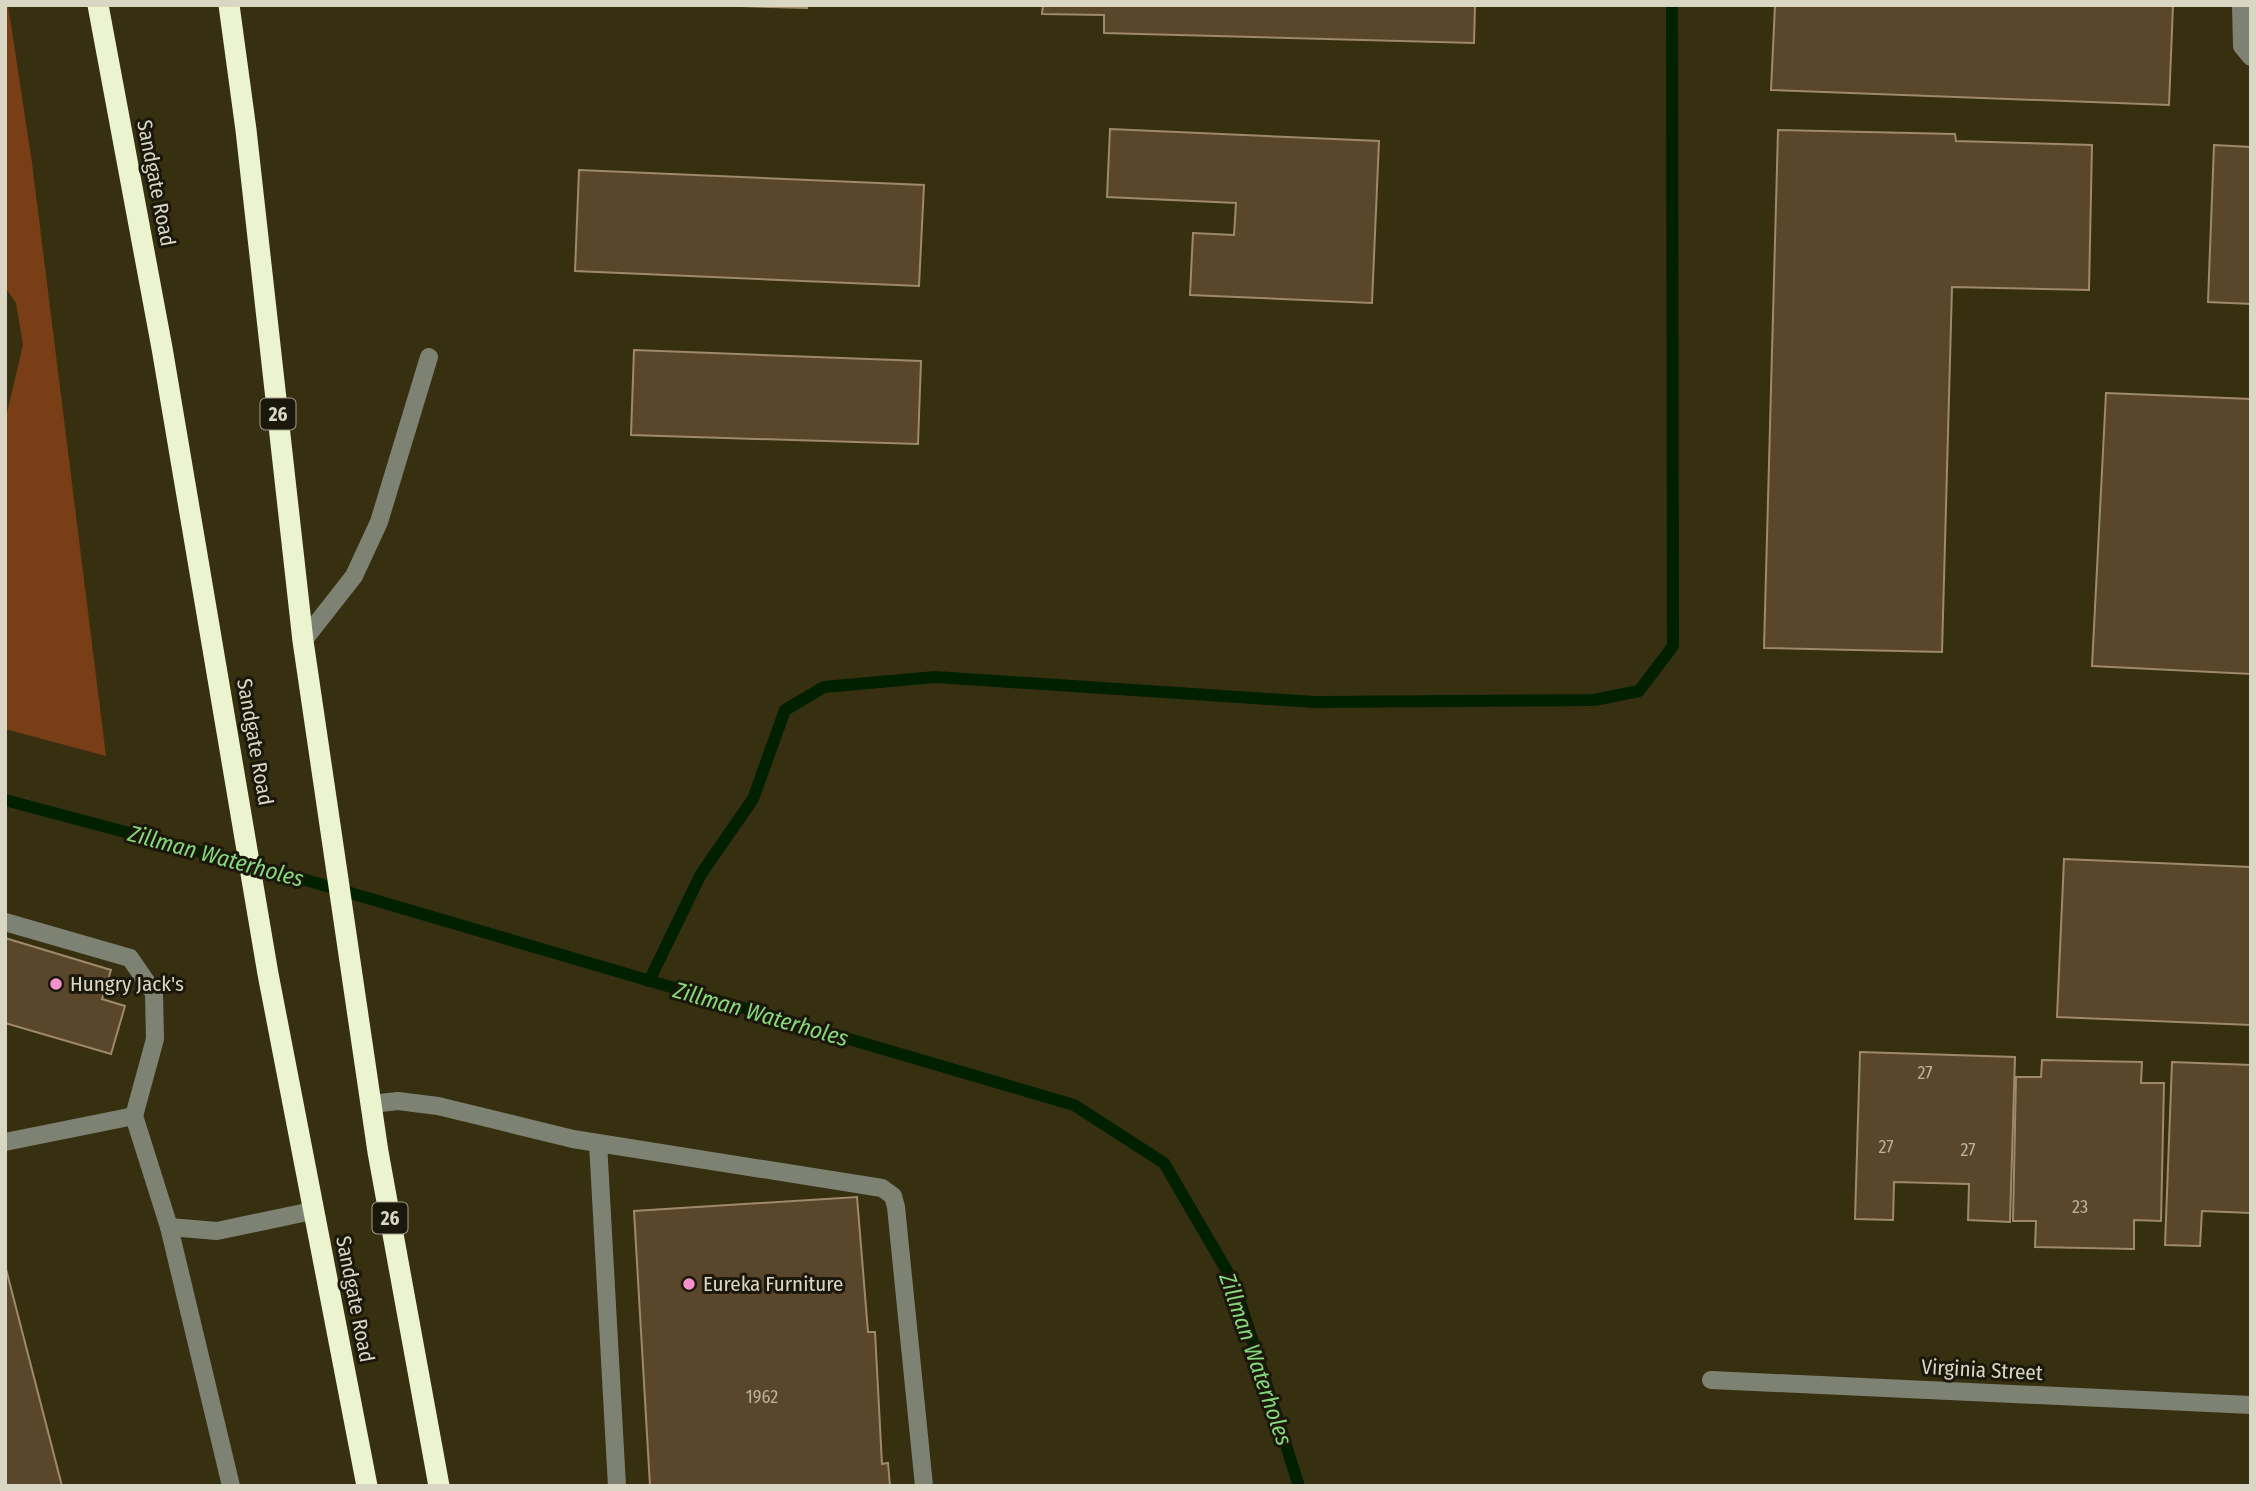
<svg xmlns="http://www.w3.org/2000/svg" width="2256" height="1491" viewBox="0 0 2256 1491" font-family="'Fira Sans Condensed',sans-serif">
<style>
.green{fill:#793e15}
.lines{fill:none;stroke-linecap:round;stroke-linejoin:round}
.stream{stroke:#002000;stroke-width:12}
.building{fill:#5a462b;stroke:#9f896c;stroke-width:2}
.minor{stroke:#7e8273;stroke-width:18}
.highway{stroke:#ebf4cf;stroke-width:21}
.poi-dot{fill:#f790ce;stroke:#1b180b;stroke-width:2.5}
.labels{text-anchor:middle;dominant-baseline:central;stroke-width:6;stroke-linejoin:round;paint-order:stroke}
.number-label{font-size:18px;fill:#bab29e}
.shield{fill:#1b180b;stroke:#a19d8c;stroke-width:2}
.shield-label{font-size:19px;font-weight:bold;fill:#dad6c4}
.street-label{font-size:21px;fill:#dad6c4;stroke:#1b180b}
.poi-label{font-size:21px;fill:#dad6c4;stroke:#1b180b;text-anchor:start}
.water-label{font-size:23px;font-style:italic;fill:#86d97a;stroke:#1b180b}
</style>
<rect width="100%" height="100%" fill="#373010"/>
<!-- green -->
<path class="green" d="M5,5H8L32,163L106,756L5,729V421L23,345L16,303L5,287Z"/>
<g class="lines">
<!-- stream -->
<g class="stream">
<path d="M5,800L306,880L1074,1105L1164,1163L1234,1283L1299,1486"/>
<path d="M649,981L701,874L753,799L785,710L824,687L935,677L1315,702L1594,700L1639,691L1673,646L1672,5"/>
</g>
</g>
<!-- building -->
<g class="building">
<path d="M708,5H807V8Z"/>
<path d="M1043,5H1475L1474,43L1104,33V15L1042,14Z"/>
<path d="M1775,5H2173L2169,105L1771,90Z"/>
<path d="M1110,129L1379,141L1372,303L1190,295L1193,233L1234,235L1236,203L1107,197Z"/>
<path d="M1778,130L1955,134L1956,141L2092,145L2089,290L1952,287L1942,652L1764,648Z"/>
<path d="M2214,145L2251,147V304L2208,302Z"/>
<path d="M579,170L924,185L919,286L575,271Z"/>
<path d="M634,350L921,361L918,444L631,435Z"/>
<path d="M2106,393L2251,399V674L2092,666Z"/>
<path d="M2064,859L2251,867V1025L2057,1017Z"/>
<path d="M5,938L111,970L102,999L125,1006L111,1054L5,1023Z"/>
<path d="M1860,1052L2015,1057L2010,1222L1968,1220L1969,1184L1894,1182L1893,1220L1855,1219Z"/>
<path d="M2042,1060L2142,1062L2141,1083H2164L2161,1221L2134,1220V1249L2035,1247L2036,1221H2013L2016,1077H2041Z"/>
<path d="M2172,1062L2251,1065V1213L2202,1211L2200,1246L2165,1245Z"/>
<path d="M857,1197L868,1332H875L882,1464L888,1463L890,1486H650L634,1211Z"/>
<path d="M5,1265L62,1486H5Z"/>
</g>
<g class="lines">
<!-- minor -->
<g class="minor">
<path d="M2241,5L2242,46L2251,57"/>
<path d="M303,641L354,576L379,522L429,357"/>
<path d="M5,922L130,958L154,993L155,1039L134,1116L169,1227L231,1486"/>
<path d="M371,1104L398,1101L438,1106L573,1139L882,1188L893,1196L896,1207L924,1486"/>
<path d="M5,1142L134,1116"/>
<path d="M598,1143L617,1486"/>
<path d="M169,1227L217,1231L312,1211"/>
<path d="M1711,1380L2251,1405"/>
</g>
<!-- highway -->
<g class="highway">
<path d="M98,5L162,348L268,974L367,1486"/>
<path d="M229,5L246,130L303,641L378,1152L439,1486"/>
</g>
</g>
<!-- markers -->
<g class="poi-dot">
<circle cx="56" cy="984" r="7"/>
<circle cx="689" cy="1284" r="7"/>
</g>
<g class="labels">
<!-- number labels -->
<g class="number-label">
<text x="1925" y="1073">27</text>
<text x="1886" y="1147">27</text>
<text x="1968" y="1150">27</text>
<text x="2080" y="1207">23</text>
<text x="762" y="1397">1962</text>
</g>
<!-- shield labels -->
<g class="shield">
<rect x="260.5" y="398.5" width="35" height="31" rx="5"/>
<rect x="372.5" y="1202.5" width="35" height="31" rx="5"/>
</g>
<g class="shield-label">
<text x="278" y="414">26</text>
<text x="390" y="1218">26</text>
</g>
<!-- street labels -->
<g class="street-label">
<text transform="translate(156 183) rotate(79)">Sandgate Road</text>
<text transform="translate(255 742) rotate(80)">Sandgate Road</text>
<text transform="translate(355 1299) rotate(79)">Sandgate Road</text>
<text transform="translate(1982 1370) rotate(3)">Virginia Street</text>
</g>
<!-- poi labels -->
<g class="poi-label">
<text x="70" y="984">Hungry Jack's</text>
<text x="703" y="1284">Eureka Furniture</text>
</g>
<!-- water labels -->
<g class="water-label">
<text transform="translate(216 856) rotate(15)">Zillman Waterholes</text>
<text transform="translate(761 1014) rotate(16)">Zillman Waterholes</text>
<text transform="translate(1256 1359) rotate(71)">Zillman Waterholes</text>
</g>
</g>
<!-- border -->
<rect width="2256" height="1491" fill="none" stroke="#dad6c4" stroke-width="14"/>
</svg>
